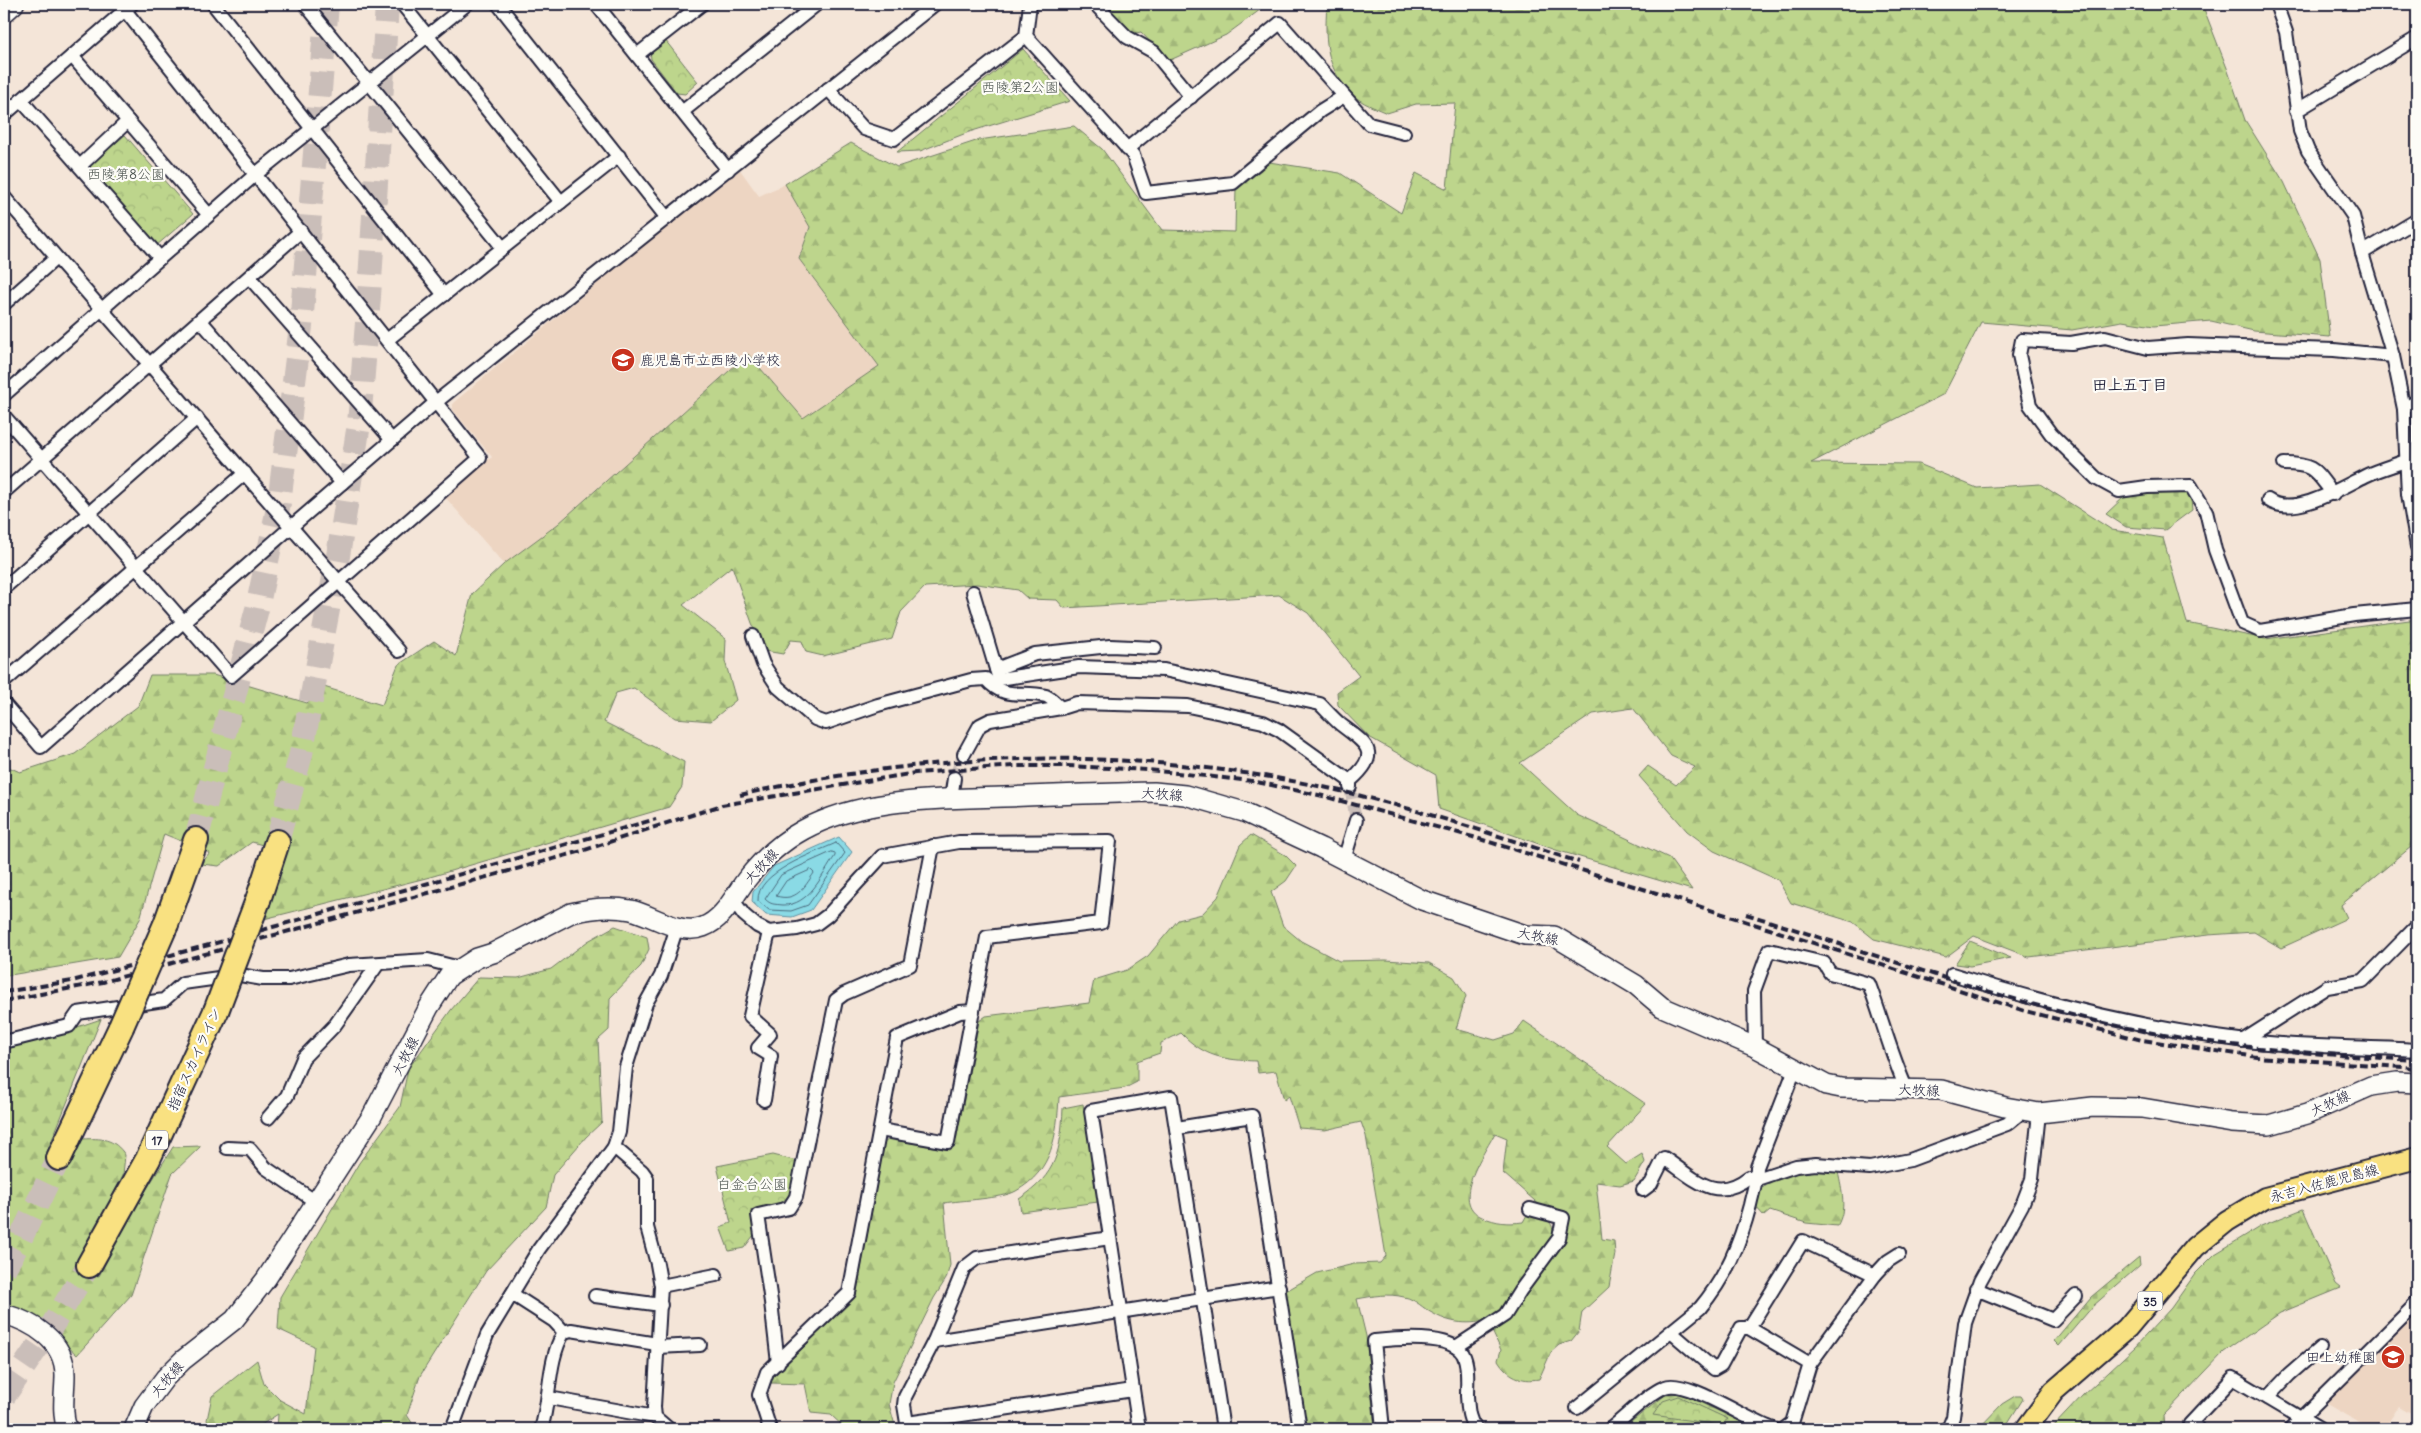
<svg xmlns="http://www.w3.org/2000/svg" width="2421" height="1433" viewBox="0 0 2421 1433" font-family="Delius,'Klee One',sans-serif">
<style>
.built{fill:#edd5c2}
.forest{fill:url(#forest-firs);stroke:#707c64}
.cemetery{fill:url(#cemetery-stones);stroke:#707c64}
.park{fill:url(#park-crowns);stroke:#707c64}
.water{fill:#8adae5;stroke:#6090a1}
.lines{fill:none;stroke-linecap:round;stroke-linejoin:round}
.shore{stroke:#4c6c7f;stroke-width:1}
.street-tunnel{stroke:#cabeb9;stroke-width:12;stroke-dasharray:12 6;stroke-linecap:butt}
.highway-tunnel{stroke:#cabeb9;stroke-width:24;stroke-dasharray:24 12;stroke-linecap:butt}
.street-casing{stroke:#22223b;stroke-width:16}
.secondary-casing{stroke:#22223b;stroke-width:22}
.primary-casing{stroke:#22223b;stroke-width:24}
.highway-casing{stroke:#22223b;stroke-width:28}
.street{stroke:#fdfcf7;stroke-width:12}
.secondary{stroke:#fdfcf7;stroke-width:19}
.primary{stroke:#f9e181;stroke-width:20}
.highway{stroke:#f9e181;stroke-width:24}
.rail{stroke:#22223b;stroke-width:4;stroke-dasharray:8 4;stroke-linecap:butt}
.highway-bridge-casing{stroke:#22223b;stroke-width:28;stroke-linecap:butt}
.highway-bridge{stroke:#f9e181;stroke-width:24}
.labels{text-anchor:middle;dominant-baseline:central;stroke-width:4.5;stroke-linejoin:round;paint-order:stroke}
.shield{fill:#fdfcf7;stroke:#646373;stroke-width:1}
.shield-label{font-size:12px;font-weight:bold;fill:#22223b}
.park-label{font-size:14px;fill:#505853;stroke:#fdfcf7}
.poi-label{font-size:14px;fill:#22223b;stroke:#fdfcf7;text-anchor:start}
.street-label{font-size:14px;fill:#22223b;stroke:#fdfcf7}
.neighbourhood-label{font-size:15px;font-weight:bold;fill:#22223b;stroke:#fdfcf7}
</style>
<defs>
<pattern id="forest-firs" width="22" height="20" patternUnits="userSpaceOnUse" patternTransform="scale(1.25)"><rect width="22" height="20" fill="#bdd58c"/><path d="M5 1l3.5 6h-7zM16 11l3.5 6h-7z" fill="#a2b77a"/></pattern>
<pattern id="cemetery-stones" width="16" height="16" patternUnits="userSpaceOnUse" patternTransform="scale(1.25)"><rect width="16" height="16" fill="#bdd58c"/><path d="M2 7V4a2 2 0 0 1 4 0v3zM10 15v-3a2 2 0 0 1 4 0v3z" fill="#a2b77a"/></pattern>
<pattern id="park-crowns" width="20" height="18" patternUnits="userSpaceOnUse" patternTransform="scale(1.25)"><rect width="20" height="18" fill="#bdd58c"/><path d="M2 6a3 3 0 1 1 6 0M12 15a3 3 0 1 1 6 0" fill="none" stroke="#a2b77a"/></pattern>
</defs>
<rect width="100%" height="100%" fill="#f4e5d8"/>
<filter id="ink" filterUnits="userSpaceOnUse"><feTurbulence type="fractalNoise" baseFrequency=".02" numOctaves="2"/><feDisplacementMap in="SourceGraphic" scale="10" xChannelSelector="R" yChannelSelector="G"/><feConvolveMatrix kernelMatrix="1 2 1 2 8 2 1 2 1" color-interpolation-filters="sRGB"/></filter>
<g filter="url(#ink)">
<!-- built -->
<g class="built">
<path d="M738,167L759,196L785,184L810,227L799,259L879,366L803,418L748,354L558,524L504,564L445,497L492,457L453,410V403Z"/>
<path d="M2417,1311L2416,1416L2399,1406L2384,1429H2371L2324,1402Z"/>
</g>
<!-- forest -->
<g class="forest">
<path d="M1102,4H1268L1226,35L1168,61L1141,32L1126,35Z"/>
<path d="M1327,4H2202L2227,68L2245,120L2284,182L2320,259L2330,337L2254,331L2211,321L2154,326L2122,321L2072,330L1981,322L1944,394L1811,463L1919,464L1977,488L2040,484L2112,530L2163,538L2187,623L2265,639L2417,619V842L2341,905L2347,918L2281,948L2254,932L2208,935L2029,957L1974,936L1946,957L1874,939L1853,922L1791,903L1778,880L1714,851L1687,831L1639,776L1648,766L1676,785L1695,767L1671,756L1633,708L1593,714L1520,763L1577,815L1669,858L1692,890L1556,850L1439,809L1436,775L1369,737L1338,705L1337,692L1359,676L1308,613L1279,595L1064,608L1057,600L1028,599L1018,590L977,584L925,587L901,612L892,639L823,656L806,652L802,641L791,640L783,654L765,651L752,623L732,566L683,605L726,639L725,661L736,700L711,721L675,718L634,688L616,693L604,722L684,762L682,787L669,807L430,877L264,919L287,852L252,842L219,866L201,864L210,853L164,834L140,919L118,957L4,976V765L20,772L75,754L138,706L150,675H213L307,703L324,687L382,705L398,665L434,641L456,656L472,594L504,564L558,524L748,354L803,418L879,366L799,259L810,227L785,184L851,143L897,167L979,140L1074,126L1102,149L1162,230L1235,232L1236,188L1269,162L1340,173L1401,213L1416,173L1447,189L1455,103L1416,104L1387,113C1378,109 1366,105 1358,99C1326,73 1324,43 1327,4Z"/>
<path d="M1251,835L1285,855L1296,866L1286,881L1271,892L1283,926L1301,941L1339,961L1386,960L1429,963L1454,977L1466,996L1456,1029L1495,1040L1514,1034L1524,1021L1646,1104L1607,1147L1626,1164L1642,1154L1645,1162L1634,1181L1620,1185L1596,1182L1602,1239L1614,1241L1615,1254L1609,1287L1582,1312L1579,1331L1571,1341L1559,1345L1551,1352L1539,1379C1521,1382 1508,1376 1498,1360L1501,1350L1492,1331L1555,1255L1568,1214L1543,1208L1503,1173L1507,1138L1495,1133C1484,1154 1449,1202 1482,1217C1497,1223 1507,1224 1523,1222L1528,1213C1548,1218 1556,1221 1552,1243L1495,1318C1475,1325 1453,1325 1434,1314C1423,1309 1416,1299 1404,1297C1388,1293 1373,1296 1357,1299L1366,1336L1375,1429H1306L1286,1291L1317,1273L1354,1264L1380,1263L1386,1256L1366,1136L1361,1122L1325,1130L1299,1128L1289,1096L1284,1100L1276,1071L1258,1073L1256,1061C1224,1060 1204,1057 1181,1033L1161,1043L1160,1053L1137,1061V1082L1125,1088L1059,1097C1057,1134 1053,1171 1016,1191C1002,1199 961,1200 944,1203L950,1265L946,1279L934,1298L893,1382L889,1404L896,1429H846L831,1415L811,1413L805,1384L771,1383L773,1377L856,1296L884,1143L889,1139L950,1150L955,1146L979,1021L986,1016L1089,1003L1094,980L1127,970L1148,956L1178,920L1202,914L1218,897L1240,845Z"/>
<path d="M615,926L647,937L649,949L641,966L610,998L609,1030L598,1040L602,1122L586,1137L553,1175L546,1207L486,1271L420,1376L407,1415L416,1429H277L278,1414L255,1429H211L207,1420L212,1396L257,1360L264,1384L280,1400L306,1414L314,1346L278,1329L280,1297L359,1163L400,1107L408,1069L451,1010L479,977L518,978L551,969L588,941Z"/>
<path d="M101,1019L47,1152L68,1164L83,1139C101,1138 114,1138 125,1155L123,1175L78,1265L99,1276L126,1222L173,1147L201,1146L172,1174L131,1295L77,1355L40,1321L4,1304V1049L36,1041Z"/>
<path d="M1800,1170L1838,1172C1842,1191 1847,1210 1837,1226L1806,1223L1770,1211L1764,1216L1755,1206L1762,1187L1780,1177Z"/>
<path d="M2303,1209L2336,1284L2341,1288L2280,1313L2224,1352L2163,1416L2164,1429H2051L2083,1395L2135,1347L2171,1308L2195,1274L2215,1254L2261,1226Z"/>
<path d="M1668,1393H1680L1757,1429H1622Z"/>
<path d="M2015,1396H2021L2023,1399L2004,1429H1978L2002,1404Z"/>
</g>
<!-- cemetery -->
<g class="cemetery">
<path d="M2190,489L2192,510L2165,530L2126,527L2106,514L2125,496Z"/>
<path d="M1970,941L2011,958L1970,966L1955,964Z"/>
<path d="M2139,1257L2140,1265L2093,1306L2059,1346L2054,1341L2091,1297Z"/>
</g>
<!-- park -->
<g class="park">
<path d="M665,40L698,82L685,94L677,93L651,59L650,51Z"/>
<path d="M1023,49L1070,101L969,132L920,151L897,152Z"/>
<path d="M125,135L193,214L156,246L87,168Z"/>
<path d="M1083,1104L1098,1202L1021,1212L1019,1199C1057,1175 1061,1150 1063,1108Z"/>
<path d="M773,1155L797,1161C790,1203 792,1201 751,1210L754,1235L744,1248L729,1251L720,1227L731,1223L717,1166Z"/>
<path d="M1678,1396L1728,1419L1720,1425L1653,1415L1663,1401Z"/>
</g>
<!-- water -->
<path class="water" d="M839,837L852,852L811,910L792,917L766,915L752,902L753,892L774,866Z"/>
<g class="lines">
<!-- shore -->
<g class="shore">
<path d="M836,843L845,853L808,905L791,911L769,910L758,901C756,872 815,853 836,843Z"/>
<path d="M832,852L835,853V856C822,875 809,906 783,905C774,904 771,905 765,899L781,875Z"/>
<path d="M811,870L814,873C804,888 796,902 776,896L786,881Z"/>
</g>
<!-- street-tunnel -->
<g class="street-tunnel">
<path d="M954,778L964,754"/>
<path d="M1350,787L1356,820"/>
</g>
<!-- highway-tunnel -->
<g class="highway-tunnel">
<path d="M196,840L257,609L279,503L301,326L327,4"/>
<path d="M277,842L301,754L338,556L359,424L369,297L387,4"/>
<path d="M4,1269L18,1244L59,1158"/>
<path d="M4,1396L53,1324L89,1265"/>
</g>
<!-- street casing -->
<g class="street-casing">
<g id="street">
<path d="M213,4L444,295"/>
<path d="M305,4L503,248"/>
<path d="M402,4L561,202"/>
<path d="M498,4L667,218"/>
<path d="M596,4L728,170"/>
<path d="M1095,4L1127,37L1154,52L1191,97"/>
<path d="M2276,4L2286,32L2300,131L2308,151L2353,216L2362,253L2393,356L2404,409L2408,494L2417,547"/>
<path d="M1026,36L1133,155L1146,193L1233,183L1320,111L1344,96"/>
<path d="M637,55L702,4"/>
<path d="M72,56L209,215"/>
<path d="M828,89L864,129L894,139L1026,36L1030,4"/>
<path d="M21,100L160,258"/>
<path d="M2296,111L2417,38"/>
<path d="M682,112L817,4"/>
<path d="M4,115L132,4"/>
<path d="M1127,149L1280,23L1369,124L1404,133"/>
<path d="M80,166L128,121"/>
<path d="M4,197L399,651"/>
<path d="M2362,253L2417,220"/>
<path d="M249,277L392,440"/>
<path d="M4,304L56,258"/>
<path d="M200,320L342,483"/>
<path d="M387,340L619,156"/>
<path d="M2393,356L2334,350L2241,347L2188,345L2148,348L2105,337L2071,343L2022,340L2019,355L2030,405L2051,434L2097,479L2119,491L2147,487L2191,486L2206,511L2215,550L2242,623L2260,631L2354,615L2417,609"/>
<path d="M4,395L256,174L467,4"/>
<path d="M2404,409L2417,401"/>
<path d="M4,416L231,676L480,458L120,4"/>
<path d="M2284,464C2315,464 2315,471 2333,494"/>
<path d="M4,492L301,231"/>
<path d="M2268,500C2293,518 2341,488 2365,476C2377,470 2392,466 2405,461"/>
<path d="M4,588L197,418"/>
<path d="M973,592L998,676"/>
<path d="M753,636L763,664L778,687L815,719L826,723L878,705L971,680L986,679C1005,701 1022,690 1046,696C1051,698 1057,705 1061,708"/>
<path d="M996,669L1035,654L1110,646L1155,648"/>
<path d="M999,679L1079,667L1164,670L1320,704C1327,711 1333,718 1340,724C1366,744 1383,752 1350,781"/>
<path d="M4,682L245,473"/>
<path d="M4,704L41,747L291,527L436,402L935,4"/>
<path d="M964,754L980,725L990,720L1061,708L1077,703L1188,706L1263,722L1279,730L1350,781V787"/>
<path d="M951,799L954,778"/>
<path d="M1344,860L1356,820"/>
<path d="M733,900L744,915L757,926L769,932L797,929L816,924L828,915L882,856L959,842L1110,841L1101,923L987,937L948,1142L880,1130"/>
<path d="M1952,974C2046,1004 2142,1028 2239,1040C2298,1048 2358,1046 2417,1050"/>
<path d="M2242,1041L2327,987L2363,981L2417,926"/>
<path d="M4,1042L69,1026L78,1013L164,1000L183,983L240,975L263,979H289L349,965L428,960L460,968"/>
<path d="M1755,1047L1754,991L1769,950L1824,963L1830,973L1869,984C1882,1019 1891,1054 1906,1088"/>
<path d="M764,1100L771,1056L758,1048L770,1034L750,1016L769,932"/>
<path d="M268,1118L287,1096L303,1058L335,1025L378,964"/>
<path d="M1177,1128L1252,1116L1300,1429"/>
<path d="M614,1147L642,1171L647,1178V1227L657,1264L661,1286L654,1407L655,1417L669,1429"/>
<path d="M227,1148L250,1149L266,1168L316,1202"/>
<path d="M1643,1190L1651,1184L1664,1158C1694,1178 1715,1204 1749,1177L1757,1179L1796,1166L1816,1164L1870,1168L1910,1160L2007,1124L2024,1110"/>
<path d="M1875,1275L1888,1261L1899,1254"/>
<path d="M661,1286L716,1275"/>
<path d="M1976,1289L2053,1320L2076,1296"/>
<path d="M512,1294L554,1321L564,1332"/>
<path d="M595,1296L661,1305"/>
<path d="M1749,1328L1803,1241L1875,1275L1810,1364"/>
<path d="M1671,1332L1714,1369L1721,1365L1741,1328H1749L1810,1364L1792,1423L1784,1429"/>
<path d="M934,1341L1279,1287"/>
<path d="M657,1347L700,1345"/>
<path d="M1456,1347L1505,1315L1520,1291L1559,1238L1563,1218L1530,1209"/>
<path d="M778,1363L771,1302L758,1215L789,1208L796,1197L836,1000L844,994L910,965L933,846"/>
<path d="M549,1398L655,1417"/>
<path d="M2267,1398L2289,1375L2320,1348"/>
<path d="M1577,1408L1700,1308C1726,1277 1740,1244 1750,1205C1753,1191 1757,1181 1757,1167L1795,1069"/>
<path d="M907,1423L1133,1390"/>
<path d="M452,1429L487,1335L539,1249L614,1147L619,1132L626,1067L646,1003L661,976L677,927"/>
<path d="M541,1429C551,1398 547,1361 564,1332L571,1330L657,1344"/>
<path d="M770,1429L759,1395L767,1372L849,1293L897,1038L960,1012L973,1011"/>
<path d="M908,1429L904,1405L905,1397L934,1341L964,1268L977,1258L1110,1238"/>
<path d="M1139,1429L1091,1111L1171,1097L1223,1429"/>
<path d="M1383,1429L1374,1341C1394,1339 1450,1333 1463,1354C1469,1365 1467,1384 1467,1396C1468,1408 1468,1420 1476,1429"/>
<path d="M1610,1429C1626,1417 1647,1394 1665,1387C1686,1378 1750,1422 1774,1429"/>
<path d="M1948,1429L1953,1417L1965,1323L1980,1281L2022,1205L2032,1179L2039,1113"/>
<path d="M2199,1429L2190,1424L2233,1378L2319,1429"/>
<path d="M2290,1429L2417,1303"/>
</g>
</g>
<!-- secondary casing -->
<g class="secondary-casing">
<g id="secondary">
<path d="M4,13L14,4"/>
<path d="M4,1314C33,1322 65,1341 65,1375C65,1393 61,1411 67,1429"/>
<path d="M134,1429L144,1406L165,1378L183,1360L234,1320L266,1279L372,1116L429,1007L449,976L477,958L493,953L571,913C591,908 610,906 631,910C653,915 680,936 703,927C724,919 734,896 746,880C761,861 781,842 803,830C862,798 937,799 1003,797C1053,795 1104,793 1154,792L1185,795L1244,812L1321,848L1422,900L1525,935L1554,936L1636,985L1662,1007L1755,1047L1826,1085L1841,1088L1941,1090L2005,1107L2039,1113L2093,1107L2142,1108L2232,1123L2269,1125L2307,1114L2371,1086L2397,1082L2417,1083"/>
</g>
</g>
<!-- primary casing -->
<g class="primary-casing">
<path id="primary" d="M2026,1429L2054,1391L2127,1328L2195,1247L2227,1221L2265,1198L2417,1158"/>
</g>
<!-- highway casing -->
<g class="highway-casing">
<g id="highway">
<path d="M258,900L277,842"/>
<path d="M166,924L196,840"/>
<path d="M59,1158L121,1027"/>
<path d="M89,1265L148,1159L216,1011"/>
</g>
</g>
<!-- street -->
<use href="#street" class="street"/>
<!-- secondary -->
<use href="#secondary" class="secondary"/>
<!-- primary -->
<use href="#primary" class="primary"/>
<!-- highway -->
<use href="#highway" class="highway"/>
<!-- rail -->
<g class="rail">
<path d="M740,795C936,750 1126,746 1323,787C1410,806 1495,835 1579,862"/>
<path d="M1746,914C1862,950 1978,992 2096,1021C2201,1046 2309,1054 2417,1060"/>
<path d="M4,992L72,981L209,945L656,819"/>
<path d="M4,1001L103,982L582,851L722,805L915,773L1015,766H1068L1148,770L1252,781L1323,796L1473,837L1673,898L2025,1011L2142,1040L2257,1057L2417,1068"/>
</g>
<!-- highway-bridge casing -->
<g class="highway-bridge-casing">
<g id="highway-bridge">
<path d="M216,1011L258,900"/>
<path d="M121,1027L166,924"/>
</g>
</g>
<!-- highway-bridge -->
<use href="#highway-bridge" class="highway-bridge"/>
</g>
</g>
<!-- icons -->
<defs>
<g id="school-disc" transform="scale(1.25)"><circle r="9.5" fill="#c8321e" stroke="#fdfcf7"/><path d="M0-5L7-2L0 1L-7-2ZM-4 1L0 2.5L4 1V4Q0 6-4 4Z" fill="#fff"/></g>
</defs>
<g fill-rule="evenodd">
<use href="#school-disc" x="623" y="360"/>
<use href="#school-disc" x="2393" y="1357"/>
</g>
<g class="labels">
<!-- shield labels -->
<g class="shield">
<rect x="146" y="1130.5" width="22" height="19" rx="4"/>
<rect x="2137.5" y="1291.5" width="25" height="19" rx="4"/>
</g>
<g class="shield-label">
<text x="157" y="1140">17</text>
<text x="2150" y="1301">35</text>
</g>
<!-- park labels -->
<g class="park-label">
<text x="1020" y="87">西陵第2公園</text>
<text x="126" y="174">西陵第8公園</text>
<text x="752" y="1184">白金台公園</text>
</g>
<!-- poi labels -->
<g class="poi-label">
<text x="640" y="360">鹿児島市立西陵小学校</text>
<text x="2376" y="1357" text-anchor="end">田上幼稚園</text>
</g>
<!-- street labels -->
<g class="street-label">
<text transform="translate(1162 794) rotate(4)">大牧線</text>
<text transform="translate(761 866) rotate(-47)">大牧線</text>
<text transform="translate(1538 936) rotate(11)">大牧線</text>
<text transform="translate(405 1056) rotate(-63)">大牧線</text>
<text transform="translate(194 1059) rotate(-66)">指宿スカイライン</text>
<text transform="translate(1919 1090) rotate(2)">大牧線</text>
<text transform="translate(2330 1103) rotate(-25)">大牧線</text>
<text transform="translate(2324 1183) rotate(-15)">永吉入佐鹿児島線</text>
<text transform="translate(167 1379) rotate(-49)">大牧線</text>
</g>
<!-- neighbourhood labels -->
<g class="neighbourhood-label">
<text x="2130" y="384">田上五丁目</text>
</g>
</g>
<!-- margin -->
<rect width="2421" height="1433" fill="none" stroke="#fdfcf7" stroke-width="20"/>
<rect x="10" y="10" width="2401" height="1413" fill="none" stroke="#22223b" stroke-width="2" filter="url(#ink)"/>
</svg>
